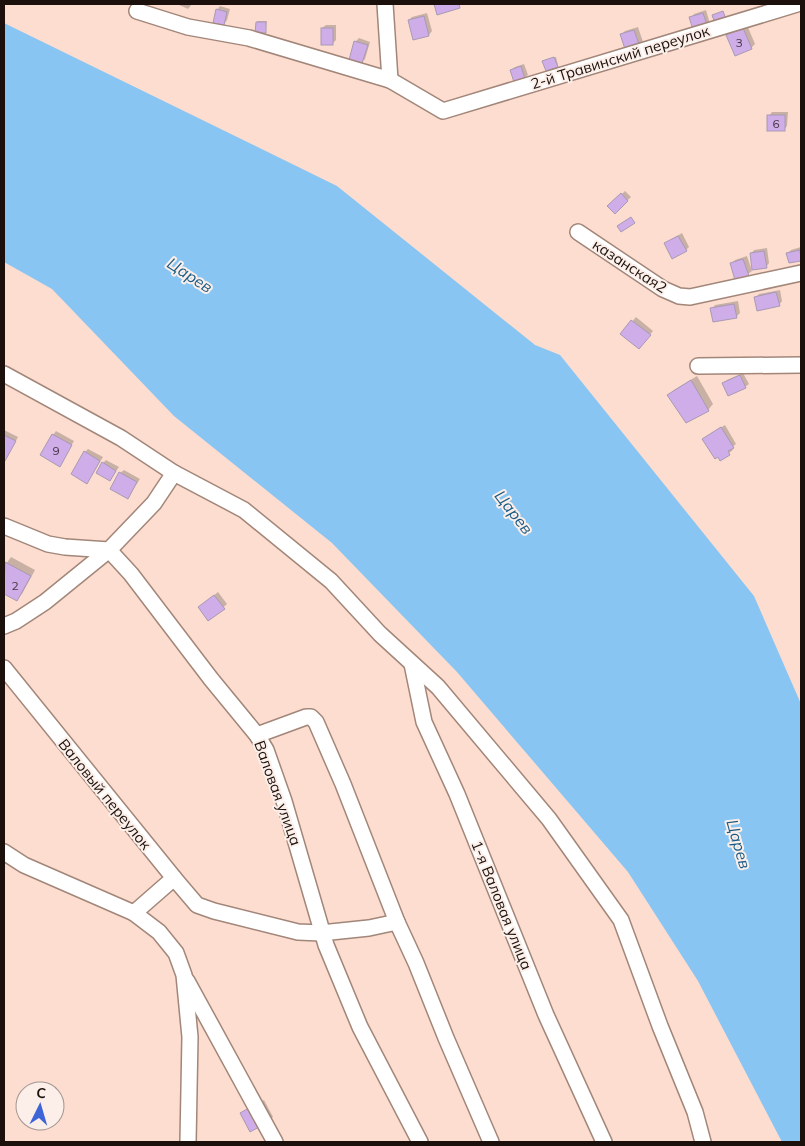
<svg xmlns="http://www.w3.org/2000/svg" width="805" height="1146" viewBox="0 0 805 1146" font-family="Mulish,sans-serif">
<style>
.water{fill:#89c5f3}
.shadow{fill:#0003}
.building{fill:#cfade9;stroke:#a89ab3}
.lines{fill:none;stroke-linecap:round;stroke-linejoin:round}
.minor-casing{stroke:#a28679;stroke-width:18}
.minor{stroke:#fff;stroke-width:15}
.labels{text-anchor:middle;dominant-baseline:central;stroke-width:4;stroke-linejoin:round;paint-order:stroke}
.number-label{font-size:12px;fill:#483743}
.street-label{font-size:15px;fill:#1b100c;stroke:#fcefe9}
.water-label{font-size:16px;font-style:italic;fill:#195c88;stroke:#fcefe9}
</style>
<rect width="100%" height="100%" fill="#fcddcf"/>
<!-- water -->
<path class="water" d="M4,23L337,186L535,345L560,355L754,596L801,704V1142H782L698,981L628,872L457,672L332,543L174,416L52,289L4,262Z"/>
<!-- shadow -->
<g class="shadow">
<path d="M177,4H192L188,9Z"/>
<path d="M220,6L230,9L227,20L224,24L217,10Z"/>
<path d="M706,10L710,24L707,27L691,18L694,14Z"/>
<path d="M427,13L432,31L429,35L409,20L412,17Z"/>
<path d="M258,21H267L265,32L257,22Z"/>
<path d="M326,25H336V40L332,44L322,28Z"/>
<path d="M747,25L755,44L751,48L728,35L731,32Z"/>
<path d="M638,27L643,42L639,46L621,35L625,31Z"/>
<path d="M359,38L370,42L365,59L362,62L355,42Z"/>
<path d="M556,57L558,65L557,66L545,60Z"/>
<path d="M524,64L528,75L524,78L511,70L515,67Z"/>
<path d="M772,112H788L787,126L784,130L769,116Z"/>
<path d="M625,191L631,197L615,212L609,206Z"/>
<path d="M682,233L689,247L686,250L665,243Z"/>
<path d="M801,247V259L790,262L788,253L791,250Z"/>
<path d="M767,248L769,263L766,267L751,254L754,250Z"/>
<path d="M747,256L752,271L748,274L736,279L731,264L735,260Z"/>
<path d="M780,290L782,301L779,305L755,298L759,294Z"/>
<path d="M738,301L740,313L736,317L712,309L715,305Z"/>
<path d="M636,317L653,331L642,344L622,334Z"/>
<path d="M743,373L749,384L745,387L723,383L727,380Z"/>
<path d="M697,376L713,404L708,410L669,395L674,390Z"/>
<path d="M725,425L736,444L731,448L733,450L721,459L707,436Z"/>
<path d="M4,430L18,437L5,460L4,459Z"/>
<path d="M56,431L74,441L60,465L53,435Z"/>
<path d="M88,449L103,457L87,482L85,452Z"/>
<path d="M106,460L119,467L110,480L103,463Z"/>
<path d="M124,470L140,479L128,497L120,473Z"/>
<path d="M11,557L35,570L22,594L16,600L4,593V567Z"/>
<path d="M218,592L227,604L209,620L203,604Z"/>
<path d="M264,1100L273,1117L269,1120L241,1113Z"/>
</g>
<!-- building -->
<g class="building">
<path d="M434,4H459L460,8L437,15Z"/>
<path d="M216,9L227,12L224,25L213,23Z"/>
<path d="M723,11L727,22L716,26L712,15Z"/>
<path d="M703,13L708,28L694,33L689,17Z"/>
<path d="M424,16L429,36L413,40L408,20Z"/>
<path d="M256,22H266V33H255Z"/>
<rect x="321" y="28" width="12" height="17"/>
<path d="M743,28L752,49L735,56L726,35Z"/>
<path d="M634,30L640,47L626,52L620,34Z"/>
<path d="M354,41L368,45L362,63L349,60Z"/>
<path d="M554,57L558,67L546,71L542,61Z"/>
<path d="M521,66L525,79L514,82L510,70Z"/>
<rect x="767" y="115" width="18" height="16"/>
<path d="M621,193L628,201L615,214L607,206Z"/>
<path d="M631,217L635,223L621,232L617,226Z"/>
<path d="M678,236L687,251L672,259L664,243Z"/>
<path d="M800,250L801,261L789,263L786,253Z"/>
<path d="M764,251L767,268L752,270L750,253Z"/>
<path d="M743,259L749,276L735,280L730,263Z"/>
<path d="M776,292L780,306L757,311L754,297Z"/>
<path d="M734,304L737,318L713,322L710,308Z"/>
<path d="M631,320L651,335L639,349L620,334Z"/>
<path d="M740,375L746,388L728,396L722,383Z"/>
<path d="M691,380L709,411L686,423L667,395Z"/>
<path d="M721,427L734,448L728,451L730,455L720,461L718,457L715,459L702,439Z"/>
<path d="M52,434L72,445L60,467L40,455Z"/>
<path d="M4,435L16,441L5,461L4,460Z"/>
<path d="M84,451L100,461L87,484L71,474Z"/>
<path d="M102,462L116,471L110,481L96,473Z"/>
<path d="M119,472L137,482L128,499L110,489Z"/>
<path d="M5,562L31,576L17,601L4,594Z"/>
<path d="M214,595L225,609L208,621L198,607Z"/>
<path d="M260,1102L270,1121L250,1132L240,1113Z"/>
</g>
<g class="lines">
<!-- minor casing -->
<g class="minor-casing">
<g id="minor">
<path d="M385,4L390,80"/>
<path d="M137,11L188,27L249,38L390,80L443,111L797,4"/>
<path d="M578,232L663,289L679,296L690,297L801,273"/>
<path d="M698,366L801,365"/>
<path d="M4,374L121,438L174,473L244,510L331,581L380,634L438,687L549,819L621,920L660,1026L695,1112L703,1142"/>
<path d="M4,526L48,544L65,547L109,550L131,574L211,679L257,735L266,750L284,801L326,945L360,1027L420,1142"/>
<path d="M4,626L16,621L45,602L109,550L154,503L174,473"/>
<path d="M412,664L424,722L457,794L546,1015L604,1142"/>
<path d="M4,668L174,878L134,913"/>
<path d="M257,735L306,717H311L316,722L343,784L397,922L416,963L446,1038L491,1142"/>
<path d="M4,852L24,865L134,913L159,932L176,953L184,975L190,1037L188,1142"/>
<path d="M174,878L197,905L214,911L298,932L321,933L369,928L397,922"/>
<path d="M187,981L275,1142"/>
</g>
</g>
<!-- minor -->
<use href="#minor" class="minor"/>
</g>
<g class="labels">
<!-- number labels -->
<g class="number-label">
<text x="739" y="42">3</text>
<text x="776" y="123">6</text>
<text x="56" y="450">9</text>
<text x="15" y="585">2</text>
</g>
<!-- street labels -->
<g class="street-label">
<text transform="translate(620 57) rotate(-17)">2-й Травинский переулок</text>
<text transform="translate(630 266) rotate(33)">казанская2</text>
<text transform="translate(278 793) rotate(70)">Валовая улица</text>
<text transform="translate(105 794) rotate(51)">Валовый переулок</text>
<text transform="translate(502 905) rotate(68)">1-я Валовая улица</text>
</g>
<!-- water labels -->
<g class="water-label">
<text transform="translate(190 275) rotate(33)">Царев</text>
<text transform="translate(514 512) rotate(52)">Царев</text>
<text transform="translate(739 844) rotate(74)">Царев</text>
</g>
</g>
<!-- border -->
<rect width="805" height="1146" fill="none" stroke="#1b100c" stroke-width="10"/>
<!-- north arrow -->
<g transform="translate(40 1106) rotate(5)"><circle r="24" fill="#fcefe9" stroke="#a29691"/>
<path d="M0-4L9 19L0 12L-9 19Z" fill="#3d65d7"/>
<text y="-8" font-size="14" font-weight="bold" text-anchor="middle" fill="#1b100c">С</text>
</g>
</svg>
